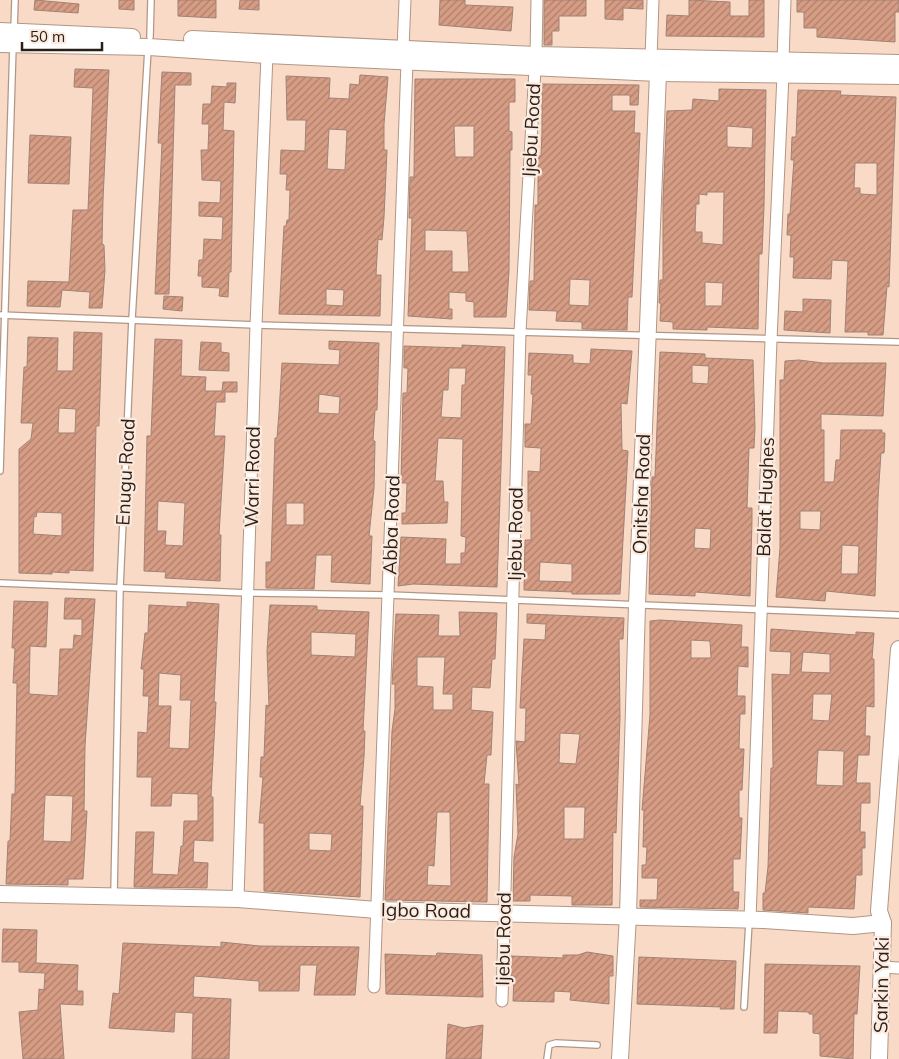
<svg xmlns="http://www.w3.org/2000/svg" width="899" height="1059" viewBox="0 0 899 1059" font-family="Mulish,sans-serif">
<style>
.building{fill:url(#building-hatch);stroke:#a18276;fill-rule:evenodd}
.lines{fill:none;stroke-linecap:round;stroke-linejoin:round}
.lane-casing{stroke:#b29684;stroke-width:8}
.street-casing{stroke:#b29684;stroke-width:13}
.secondary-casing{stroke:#b29684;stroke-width:18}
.lane{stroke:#fff;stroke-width:5.5}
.street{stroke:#fff;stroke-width:11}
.secondary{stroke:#fff;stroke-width:16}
.labels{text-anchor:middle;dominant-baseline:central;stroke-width:4.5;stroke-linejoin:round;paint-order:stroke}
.street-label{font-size:19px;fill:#291f17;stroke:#fceade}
</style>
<defs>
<pattern id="building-hatch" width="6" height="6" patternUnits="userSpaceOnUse" patternTransform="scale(1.25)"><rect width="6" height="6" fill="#d69c84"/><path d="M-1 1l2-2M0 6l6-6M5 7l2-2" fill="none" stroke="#ae7f6b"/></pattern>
</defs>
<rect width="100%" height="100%" fill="#f8dac7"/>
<!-- building -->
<g class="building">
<path d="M35,0L79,4L78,13L34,10Z"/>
<path d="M119,0H134V10L119,9Z"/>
<path d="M178,0H216V18L178,16Z"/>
<path d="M240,0H259V10L239,9Z"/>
<path d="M440,0H465V5L513,7L511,31L439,25Z"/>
<path d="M544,0H586V16H559V31H552V45H544Z"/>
<path d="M605,0H643V9L623,8V20L605,19Z"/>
<path d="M689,0L730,2V16H749V0H764V37L666,36L667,15L689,16Z"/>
<path d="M797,0H899V12H895V42L817,37V28H804V12H797Z"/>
<path d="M75,69L109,70L103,200L102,244L104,245L105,270L102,308H89L90,292L62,290L60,307L27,306L28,281L69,282L73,210H88L93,88L74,87Z"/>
<path d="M162,72L191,73V85H175L169,294H155L162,143H158Z"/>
<path d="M360,75L388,77L384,124V150H387L384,217L382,240L378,239L376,275H381L380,316L279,314L284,226H286L287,220H289L290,190H286L287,174H280L281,150L305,151L306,120H287L286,76L330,78L329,98L349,99L350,84L359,85ZM329,129L347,130L345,170L327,169ZM326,289L344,290L343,306L326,305Z"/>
<path d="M415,79H515V102H509V131L512,132V150H510L509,271L506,317H474V302L466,301V293L449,292V309H452V319L408,316L412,218H409L410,177H414ZM454,126H474V157H455ZM425,230L467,231L469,272H452V251H425Z"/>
<path d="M227,83H236L235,103L224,102L223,130L234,131L231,272H229L228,297L219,296L220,288L202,287V276H198L199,260H203L204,239L222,240L223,217L199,216V202L220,203L221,181L202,180L201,150H208L209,124H202L203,104H211L212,86L227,87Z"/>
<path d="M542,84L639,85L638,105H630V95H612V111H635L634,133H640L632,297H628L627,330L582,329V322L556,321L557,311L529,310L530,281H534L535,205H538V156H541L542,133ZM570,279L590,280L589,306L569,305Z"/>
<path d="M719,89L766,90L764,206L762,254H759L758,329L707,327V330L673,329V322L660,321L661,303H659L660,280H663V199L667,111L692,110L693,99L719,101ZM727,126L753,128L752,148L727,147ZM707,192H724L723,245L702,243V232H695L696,204H699V194L707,195ZM705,282L723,283L722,306H705Z"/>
<path d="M798,90L841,91L840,95L896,97L889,287L887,286L883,335H868V332H845L848,261L832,260L831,279L793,278L794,257H790L791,235H787L788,214H790L794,160H791L792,137H796ZM855,163H877V195L860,194V188H854Z"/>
<path d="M30,135L71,137L69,184L28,183Z"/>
<path d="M164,296L183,297L182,311L163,309Z"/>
<path d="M803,299L831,300L830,333L784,330L785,311L803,312Z"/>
<path d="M74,332L102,333L99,426H96L93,571L69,570V573L52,572V574L19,573V449L31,439L33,423H21L24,367H27L28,337L58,338L57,371H73ZM59,408L76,409L75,433H58ZM37,512L62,513V536L33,534L34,516L36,517Z"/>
<path d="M155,339L182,340L181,376L206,377L205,391H222L223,382H237V392H225V402H216L214,436H225L219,535H221L220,581L165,578L166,572L144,571L147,436H151ZM158,501L185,503L183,546L165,545L166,531H157Z"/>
<path d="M329,341L379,343L377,410H375L373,441H375L374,488L369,536H372L370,584L331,582L332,555H316L314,589L266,588V562H271L275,438H277L279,412L282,363L339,365L340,350L329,349ZM319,394L340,397L339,414L318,413ZM286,503H304V525H286Z"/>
<path d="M201,342L221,343V352L229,353V371L199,370Z"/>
<path d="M462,345L505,347L497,587L413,584L398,586L401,537L446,539L445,564H461V553H465L466,537L461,536L463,439L438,438L435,481H443L444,502H448L447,523L402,524V513H406L407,483H401L403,393H407L408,368H404V346L462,348ZM449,368H466L465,385H462L461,418L441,417L443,390H448Z"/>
<path d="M591,349L632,351L627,404L621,403L622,450L628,451L620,594H572V592L524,590L525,540H531V511H528V471L540,472L541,448L525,447V424H531L533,394H531L532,375H528L529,353L573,355V363L590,364ZM540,562L572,564V582L539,581Z"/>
<path d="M660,352L705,354V358L753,360L755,428L754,448H749L747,508H752V520L750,596L695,592V596L649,594L652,477H655ZM692,365L709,366L708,384L692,383ZM695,528L711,529L710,549L694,548Z"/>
<path d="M799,360L823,363H886L883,416L821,414V430H824V482H834L836,460H840L841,430H882V433H885L884,453H881L878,498L875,596L826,591L825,601L776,597L780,548V380H784L785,361ZM800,511H821L820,530L800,529ZM842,545L859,546L858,574H841Z"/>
<path d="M65,598L95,599L85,746L84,811H87L83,879H68V885L6,884L8,841H10L12,794H15L17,683H13L15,648H12L14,601L48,602L46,647L30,646L29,694L58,696L60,649H73L74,635L82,636V619H64ZM45,795L73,796L71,842L43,841Z"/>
<path d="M187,602L219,604L214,702H216L211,797H213V841L194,840L193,862L208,863L207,888L134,887L136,832H154L152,874L178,875L181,846H183L184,821H198V794L172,793L171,806H151L152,777H137L138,732L147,733L149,696H143L144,669H141L145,633H148L149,605L187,607ZM159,673L181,675L180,700H191L189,749L169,748L171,706H158Z"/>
<path d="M270,605L317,606V610L369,612L363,731H365L364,757L360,806H363L360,897L264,891V823H259L263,777H260L261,757H264L266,705L269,706L267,651ZM311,632L356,634L355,657L311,655ZM309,833L332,834L331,851L309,850Z"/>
<path d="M459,612L497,613L495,659H492L490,688L472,687L471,710L493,712L491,755H487L484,784H489L487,902L385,900L392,731L395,709V684H392L396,614L439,615L438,636H460ZM417,657H445L443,694H453V710H433V687L417,686ZM437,812H450L451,886L427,885L428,865L434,866Z"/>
<path d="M527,614L624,618L623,639H619L620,717L616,833L613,832L612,905H572V896L530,895V901H513L514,857L518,834L516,784L519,785L516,741L525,742L526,708H520L524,639L545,640L546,624L527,623ZM560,733L580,734L576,764L559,763ZM564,807H585L584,839H564Z"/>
<path d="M660,620L742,625L741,647H748V667L738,666L737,696H745V714H740L739,749H744L742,790H739V818H742L740,859H733V892H739L738,909L640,907V900H657L658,878H642V865H646L647,847H643L644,810H642L650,715V621ZM691,640L710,641L711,658H691Z"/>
<path d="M771,629L856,635V632L874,633L872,659H874V707L866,706L865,736H870L869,755H858L856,783H870V803H861L860,832H865V848H862V875H856L854,909L808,907V913L763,910V893H765L768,867L771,768H773L772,674L790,675L791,652L770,651ZM803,652L830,654V673L801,672ZM813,694H832L829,721L812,720ZM818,750L844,751L843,786L816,785Z"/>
<path d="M3,929L37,930L36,963L78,965L77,991H83V1005L60,1004L64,1059H23L19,1012L38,1010L39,989L44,990L45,973L19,972V962H2Z"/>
<path d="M221,942L260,946L359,947L355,995H314L317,965H300L299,991H259V981L194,976L193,997L231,999L229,1059H192L193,1013L175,1012L174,1032L109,1028L113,993L119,994L123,943L221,947Z"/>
<path d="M587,952L613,956V976H609V1004L570,1000L571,992L554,991V1002L513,1001L514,976H511V956L563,958V955H578Z"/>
<path d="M437,953L482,955L483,997L386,994L385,954L436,956Z"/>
<path d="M639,957L736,961L734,1009H720L721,1007L637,1004Z"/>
<path d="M765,964L860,966L857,1014H854L853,1059L820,1056V1034L813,1033V1014H809V1012L778,1011L777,1033H764Z"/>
<path d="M448,1024L464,1028L483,1025L481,1059H446Z"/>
</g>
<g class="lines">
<!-- lane casing -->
<g class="lane-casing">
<g id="lane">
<path d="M14,30L15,0"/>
<path d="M150,37L151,0"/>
<path d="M0,315L256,325L899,342"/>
<path d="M0,471L13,45"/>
<path d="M0,583L249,593L389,595L899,615"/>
<path d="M114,894L120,588L132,319L148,49"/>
<path d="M744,1007L749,922"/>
<path d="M547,1059L549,1045L556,1043L597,1045"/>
</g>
</g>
<!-- street casing -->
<g class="street-casing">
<g id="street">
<path d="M403,49L405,0"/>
<path d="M536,55L537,0"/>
<path d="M651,59L653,0"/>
<path d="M783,61L785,0"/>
<path d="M238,899L256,325L267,55"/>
<path d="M750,920L771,340L783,75"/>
<path d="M882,967L899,968"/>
<path d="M374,987L407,62"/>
<path d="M502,1001L520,332L535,69"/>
</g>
</g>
<!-- secondary casing -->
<g class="secondary-casing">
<g id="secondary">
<path d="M0,31L132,37"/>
<path d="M192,39L536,55L899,63"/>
<path d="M0,44L149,47L267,55L658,73L899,76"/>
<path d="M0,894L238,899L377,910L764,920L853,926L883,923"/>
<path d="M620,1059L628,915L637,605L658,73"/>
<path d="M879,1059L883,923L879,911L899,649"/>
</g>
</g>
<!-- lane -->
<use href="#lane" class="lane"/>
<!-- street -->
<use href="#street" class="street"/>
<!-- secondary -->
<use href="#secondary" class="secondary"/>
</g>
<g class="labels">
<!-- street labels -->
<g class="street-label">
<text transform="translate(531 130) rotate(-87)">Ijebu Road</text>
<text transform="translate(125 472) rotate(-87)">Enugu Road</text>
<text transform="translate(252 477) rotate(-89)">Warri Road</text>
<text transform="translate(641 494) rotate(-88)">Onitsha Road</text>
<text transform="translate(765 497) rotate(-88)">Balat Hughes</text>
<text transform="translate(391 525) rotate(-88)">Abba Road</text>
<text transform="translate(515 534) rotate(-89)">Ijebu Road</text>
<text transform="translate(426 910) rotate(1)">Igbo Road</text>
<text transform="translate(503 939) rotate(-89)">Ijebu Road</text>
<text transform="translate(881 985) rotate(-89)">Sarkin Yaki</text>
</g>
</g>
<!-- scale -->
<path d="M22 42v8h80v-8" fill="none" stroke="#291f17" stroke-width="2.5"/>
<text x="30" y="42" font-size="15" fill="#291f17" stroke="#fceade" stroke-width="4" paint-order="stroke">50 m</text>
</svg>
